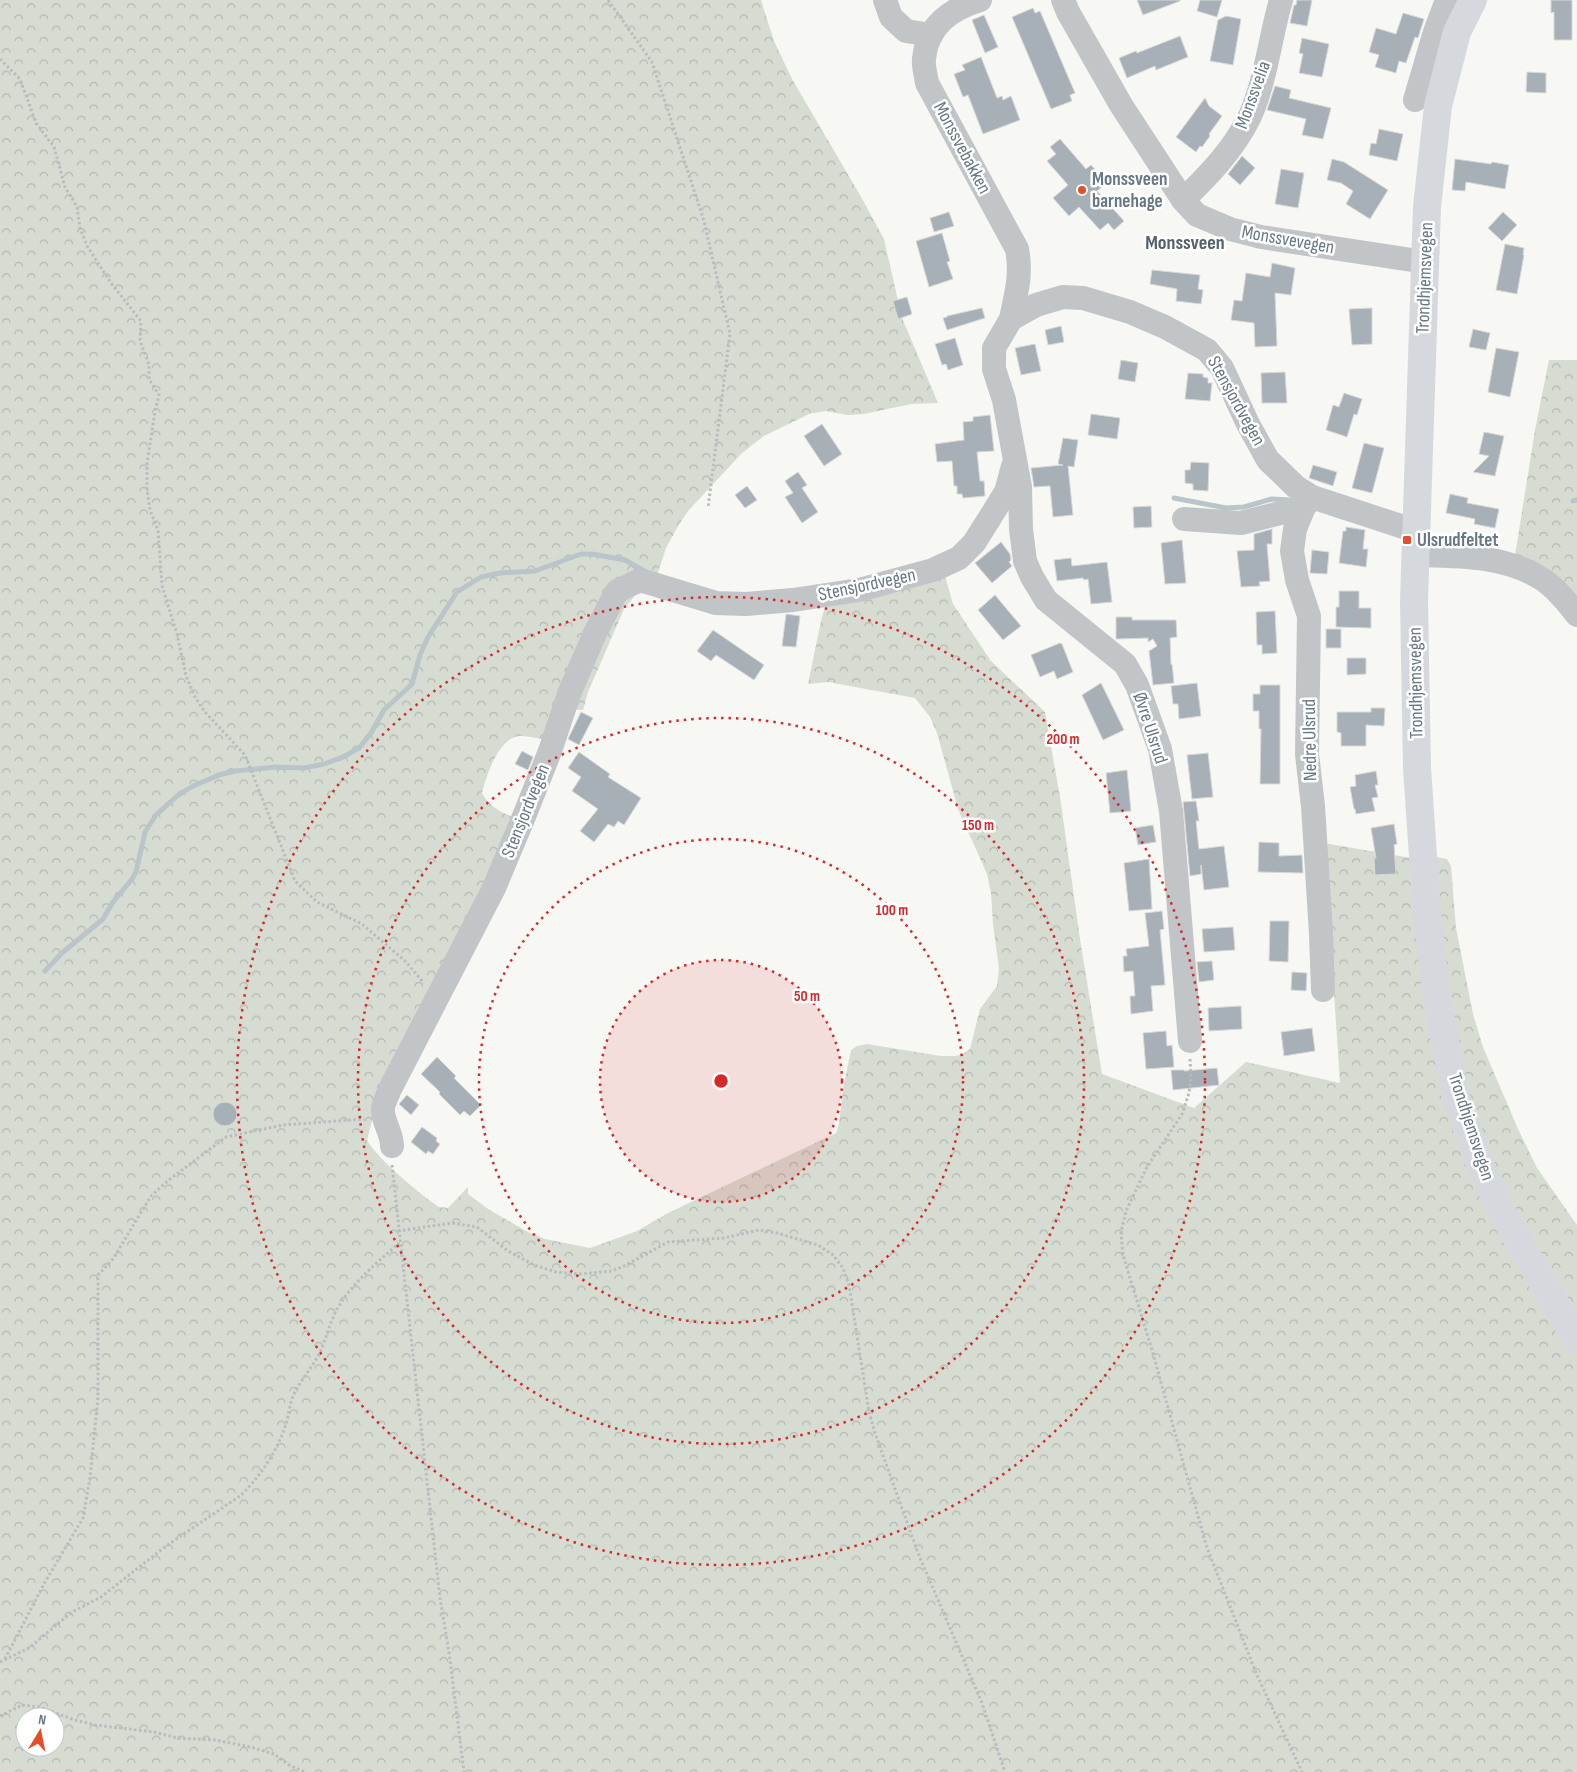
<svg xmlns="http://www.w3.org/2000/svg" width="1577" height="1772" viewBox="0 0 1577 1772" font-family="'Sofia Sans Condensed',sans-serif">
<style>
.forest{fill:url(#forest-crowns);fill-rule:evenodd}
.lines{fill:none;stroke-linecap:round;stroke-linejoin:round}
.stream{stroke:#b9c5c9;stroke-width:5}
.building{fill:#a7b0b6;stroke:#d9d9d7}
.path{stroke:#b9bcbf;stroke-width:3;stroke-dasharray:2.5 2.5;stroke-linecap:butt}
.minor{stroke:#c1c5c8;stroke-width:24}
.major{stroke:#d5d9dd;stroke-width:28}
.ring{fill:none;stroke:#d62828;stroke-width:2.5;stroke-dasharray:2.5 5}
.poi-dot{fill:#e1502a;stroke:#fff;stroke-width:2}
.labels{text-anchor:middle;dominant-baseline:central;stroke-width:5;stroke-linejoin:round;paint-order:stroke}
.street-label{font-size:19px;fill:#677885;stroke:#fff}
.poi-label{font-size:19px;font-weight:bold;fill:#677885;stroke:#fff;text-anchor:start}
.neighbourhood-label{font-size:20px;font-weight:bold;fill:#54616a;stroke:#fff}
.centre{fill:#d62828;stroke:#fff;stroke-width:2.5}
.ring-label{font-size:15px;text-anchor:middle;font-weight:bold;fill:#d62828;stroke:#fff;stroke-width:5;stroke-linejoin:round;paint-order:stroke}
</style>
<defs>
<pattern id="forest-crowns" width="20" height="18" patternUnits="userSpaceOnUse" patternTransform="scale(1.25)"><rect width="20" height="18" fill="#d7dcd3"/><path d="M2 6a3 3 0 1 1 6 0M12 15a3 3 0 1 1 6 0" fill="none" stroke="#b2b7b1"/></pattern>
</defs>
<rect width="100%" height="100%" fill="#f7f7f4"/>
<!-- forest -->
<g class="forest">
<path d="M0,0H761L774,41L792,79L860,195L884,239L902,318L938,403L911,404L864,414L848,415L825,411L809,414L764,436L742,453L688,511L678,526L666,548L653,588L643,593L636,594L624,609L588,692L583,710L564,709L542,739C534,738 522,734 515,737C497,743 486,777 482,793C490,809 507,815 523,821L399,1069L372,1121L367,1140C376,1158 421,1195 439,1207L448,1208L468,1187V1194L488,1209L528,1232L545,1239L590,1248L637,1231L668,1213L836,1133L839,1123L843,1089L851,1050L857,1046L867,1044L941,1056H956L963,1054L970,1049L980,1009L997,986L999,969L993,924L991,893L987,874L958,809L937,733L930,717L915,698L828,682L808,684L821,621L824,610L833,597L943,569L953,604L991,661L1045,712L1060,797L1080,939L1102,1074L1194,1108L1246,1062L1340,1083L1324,843L1417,859L1431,856L1447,859L1451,866L1456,928L1473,1014L1483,1047L1518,1129L1537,1168L1577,1225V1772H0ZM25,1717H55V1747H25Z"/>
<path d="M1549,360H1577V606L1513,568L1535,430Z"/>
</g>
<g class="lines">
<!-- stream -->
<g class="stream">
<path d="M1174,498L1226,508L1244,507L1272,499L1289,500"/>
<path d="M1573,501L1577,500"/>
<path d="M45,971L62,953L103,919L113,902L132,879L136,872L145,832L156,815L177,796L193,786L219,775L235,771L276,767L304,768L324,764L343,757L359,748L371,733L384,710L412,684L420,655L428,637L457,592L481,577L500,573L535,571L581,554H592L625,560L646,572"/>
</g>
</g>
<!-- building -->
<g class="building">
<path d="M1137,0H1180V1L1143,15Z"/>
<path d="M1200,0H1222L1217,17L1197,11Z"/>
<path d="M1297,0H1312L1307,26L1290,23L1294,5H1296Z"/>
<path d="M1551,0H1572V40H1554V12L1551,13Z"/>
<path d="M1033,8L1035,13L1040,11L1075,93L1070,95L1072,101L1051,109L1012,17Z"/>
<path d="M1403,13L1424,19L1418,38L1415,37L1406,63L1399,61L1396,73L1375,67L1379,55L1369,52L1376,28L1396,34Z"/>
<path d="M984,15L998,47L985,53L972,20Z"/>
<path d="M1226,16L1241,19L1233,65L1210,61L1218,20Z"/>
<path d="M1180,36L1188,57L1156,70L1155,66L1127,78L1119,58L1136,51L1137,53Z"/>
<path d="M1302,38L1329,44L1322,77L1299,73L1303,54L1299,53Z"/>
<path d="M981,57L997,98L1002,96L1003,100L1011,96L1020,120L983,134L968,95L963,97L954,74L965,70L962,65Z"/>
<path d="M1527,72L1546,73V93L1526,92Z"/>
<path d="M1275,86L1291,90L1289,98L1331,108L1323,139L1302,135L1306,119L1267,110Z"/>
<path d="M1205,98L1209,106L1222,116L1209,134L1210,136L1202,147L1200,146L1196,152L1176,137Z"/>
<path d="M1379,129L1403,134L1397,161L1369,155L1371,143L1376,144Z"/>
<path d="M1060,139L1086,169L1091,165L1107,183L1097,191L1124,221L1114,230L1108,223L1100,230L1079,207L1069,216L1053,198L1068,185L1047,161L1056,154L1050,147Z"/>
<path d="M1242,156L1255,168L1240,185L1228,174Z"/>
<path d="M1332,159L1344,162L1388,190L1370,219L1346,204L1353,191L1341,183L1327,180Z"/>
<path d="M1455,159L1491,164L1492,162L1509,165L1505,189L1466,182L1465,191L1452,190Z"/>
<path d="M1281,169L1304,173L1298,208L1275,204Z"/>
<path d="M949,212L954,226L934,232L930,218Z"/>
<path d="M1503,212L1517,225L1502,241L1488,228Z"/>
<path d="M942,233L950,261L947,262L953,279L929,287L916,241Z"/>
<path d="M1505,244L1524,248L1523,255H1524L1517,294L1496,290Z"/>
<path d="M1272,263L1295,268L1291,295L1275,293L1277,346L1255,347L1254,323L1231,320L1234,300L1242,301L1246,273L1270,277Z"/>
<path d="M1152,270L1200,275L1198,289L1203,290L1201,304L1176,301L1177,289L1150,284Z"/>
<path d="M907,297L912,314L898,319L893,301Z"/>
<path d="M982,308L985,318L947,330L943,318L947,317V316Z"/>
<path d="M1372,308V344L1352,345L1349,309Z"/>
<path d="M1061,326L1064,342L1048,345L1045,330Z"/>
<path d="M1473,329L1490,333L1486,350L1469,347Z"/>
<path d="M955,338L963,365L948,370L946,364L942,365L935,344Z"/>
<path d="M1035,344L1041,371L1021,375L1015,348Z"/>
<path d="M1496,348L1519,352L1510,397L1488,392Z"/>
<path d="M1121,360L1138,363L1135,382L1118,379Z"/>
<path d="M1285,372L1287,403H1262L1261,373Z"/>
<path d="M1188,373L1203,374V377L1208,378V383H1212L1210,401L1185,399Z"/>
<path d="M1344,393L1362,399L1357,415L1354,414L1347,437L1326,430L1333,405L1339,407Z"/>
<path d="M1091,414L1120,418L1117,439L1088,435Z"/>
<path d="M990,415L994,451L977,452L980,481H984L985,496L963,498L962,494H957V486H954L952,461L937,462L935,444L964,440L963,422L973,421V417Z"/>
<path d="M822,424L842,454L824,466L804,436Z"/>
<path d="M1484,432L1504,436L1495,476L1473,472L1489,456L1479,454Z"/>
<path d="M1063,438L1078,440L1074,467L1068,466L1073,515L1053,517L1050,486L1034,487L1031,468L1063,465L1058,464Z"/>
<path d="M1364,443L1384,448L1372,493L1352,488Z"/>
<path d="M1191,462L1209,463L1208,491L1193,490V484L1185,483V470H1190Z"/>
<path d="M1313,465L1337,472L1333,486L1309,478Z"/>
<path d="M798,472L807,485L802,488L818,512L802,523L785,497L793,493L785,481Z"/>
<path d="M747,486L757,500L745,508L735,495Z"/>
<path d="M1450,494L1468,498L1467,503L1499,509L1495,528L1474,524L1475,519L1446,513Z"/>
<path d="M1151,506L1152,527L1134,528L1133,507Z"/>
<path d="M1346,527L1365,530L1363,549H1368L1366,567L1339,563L1343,531H1346Z"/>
<path d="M1272,529V544H1267L1270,581L1259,582L1260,586L1241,587L1237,551L1254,550V534Z"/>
<path d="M1182,540L1186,583L1165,584L1161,543Z"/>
<path d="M1001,542L1010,554L1011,560L1009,562L1012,566L992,583L975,563Z"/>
<path d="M1312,550L1329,552L1327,574L1310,573Z"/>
<path d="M1071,558L1072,566L1107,562L1112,602L1091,604L1088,579L1084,580L1083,578L1057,581L1054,560Z"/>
<path d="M1339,591H1359V608H1371V628L1336,627V607H1339Z"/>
<path d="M995,595L1021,626L1003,640L978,610Z"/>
<path d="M1275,611L1277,653L1262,654V645H1257L1256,612Z"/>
<path d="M786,614L800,616L796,647L782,646Z"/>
<path d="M1116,617H1132V620H1176L1177,637L1170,638L1171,665L1172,664L1174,683L1153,685L1149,651L1157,646L1153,639L1148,642V638L1116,639Z"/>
<rect x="1326" y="629" width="15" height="19"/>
<path d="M713,630L764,665L754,680L716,655L711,661L697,651Z"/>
<path d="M1060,643L1062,644L1073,672L1057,679L1054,671L1040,677L1031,655Z"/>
<path d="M1347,658H1366V674L1347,675Z"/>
<path d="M1101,683L1124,730L1103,740L1082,695Z"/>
<path d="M1197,683L1201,716L1179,719L1178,704H1173L1171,686Z"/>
<path d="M1260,685H1280V784H1260L1261,729H1259V711H1253V694H1260Z"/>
<path d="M1371,708H1385L1384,726L1366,725V746H1341V733L1337,732V712H1371Z"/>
<path d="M581,712L593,718L579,745L568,739Z"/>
<path d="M522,751L533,757L528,770L515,764Z"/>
<path d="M579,752L610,774L608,777L641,798L624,825L618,821L614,827L608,824L594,842L580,831L598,809L572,791L581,777L568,768Z"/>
<path d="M1208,753L1213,797L1192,799L1187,755Z"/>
<path d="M1127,770L1131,811L1110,813L1106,773Z"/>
<path d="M1376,771L1378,785H1375L1378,797L1372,798L1375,811L1356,814L1355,809H1354L1350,787L1356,786L1355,775Z"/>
<path d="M1196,801L1199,821H1196L1199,849L1224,846L1229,887L1204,890L1201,865V874L1190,876L1183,802Z"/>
<path d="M1394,824L1397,844L1394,845L1396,874L1375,875L1374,858H1376L1371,828Z"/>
<path d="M1153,825L1156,842L1138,845L1135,828Z"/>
<path d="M1259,842L1279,843V856L1302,855L1303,873L1258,872Z"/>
<path d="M1149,859L1152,909L1129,911L1124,863Z"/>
<path d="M1162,911L1164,929L1160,930L1165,985L1151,986L1153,1011L1131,1014L1130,996H1135L1133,971L1124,972L1123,956H1127L1126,949L1149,946L1145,913Z"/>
<path d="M1270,921H1289L1288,962L1269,961Z"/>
<path d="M1233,927L1235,950L1204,952L1202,929Z"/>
<path d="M1212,961L1214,980L1199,982L1197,962Z"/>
<path d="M1292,972L1307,973L1306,991L1291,990Z"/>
<path d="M1241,1006L1242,1029L1209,1031L1208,1008Z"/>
<path d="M1312,1028L1315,1051L1284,1056L1281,1032Z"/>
<path d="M1166,1031L1167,1046L1172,1045L1174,1067L1146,1069L1143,1033Z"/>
<path d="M437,1057L456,1076L454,1078L481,1105L470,1116L464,1111L460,1115L439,1094L440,1092L421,1074Z"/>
<path d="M1217,1068L1219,1085L1173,1090L1171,1070H1184V1071Z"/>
<path d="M407,1095L419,1105L411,1115L399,1104Z"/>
<circle cx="225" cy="1114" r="12"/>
<path d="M422,1127L437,1138L436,1141L440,1144L433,1154L428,1151L426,1154L411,1142Z"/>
</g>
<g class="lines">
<!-- path -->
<g class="path">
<path d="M608,0L652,62L704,221L730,334L708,508"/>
<path d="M0,59L20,79L36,123L54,147L65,187L77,207L80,228L87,246L111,283L141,321L140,341L149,364V379L159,395L155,411L147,464V490L150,510L158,530L162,586L177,634L186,676L195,697L204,711L245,755L295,881L317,902L362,924L405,961L424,983"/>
<path d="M1190,1059L1191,1076L1189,1093L1182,1114L1147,1167L1126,1211L1121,1232L1123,1255L1152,1350L1206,1545L1256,1673L1302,1772"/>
<path d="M392,1165L440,1598L449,1652L464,1772"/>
<path d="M398,1231L452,1223L477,1227L508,1251L534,1265L556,1272L581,1274L612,1271L624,1266L668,1242L724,1238L759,1230L777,1233L818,1245L833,1255L843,1268L849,1285L869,1412L875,1433L918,1553L982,1703L1005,1772"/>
<path d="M5,1659L45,1582L83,1518L90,1478L98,1397V1275L113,1259L151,1196L170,1179L226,1137L283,1125L364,1119"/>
<path d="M0,1662L29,1648L72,1612L101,1597L166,1546L240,1496C259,1478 276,1453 285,1427C289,1417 289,1404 294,1394C301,1379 313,1367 320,1352C327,1337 330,1320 339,1306C354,1281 378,1262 399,1243"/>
<path d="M0,1716L22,1705L40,1707L75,1720L95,1725L154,1732L177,1738L216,1740L250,1747L274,1754L289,1765L305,1772"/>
</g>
<!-- minor -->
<g class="minor">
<path d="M885,0L891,17L906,31L931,35"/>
<path d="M980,0C951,9 927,25 924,59C923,66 926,75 927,83L1017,249C1022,275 1016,294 1011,319"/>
<path d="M1063,0L1068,12L1121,105L1183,200L1197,215L1230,229L1261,237L1425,262"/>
<path d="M1415,100L1435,32L1447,0"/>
<path d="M1183,200C1209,175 1234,149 1250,116C1266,80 1270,38 1281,0"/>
<path d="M1312,497L1304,507L1295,529L1292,551L1297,580L1309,616L1307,754L1313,806L1321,934L1323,990"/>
<path d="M1184,519L1241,523L1304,507"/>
<path d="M1415,555C1458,556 1505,555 1542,579C1556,588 1567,602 1577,615"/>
<path d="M1190,1041L1171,811L1160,749L1137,685L1125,664L1046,600L1032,577L1025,561L1021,529L1020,487L1004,400L994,369V348L1011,319L1036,305L1063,297L1083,298L1130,312L1165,327L1207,350L1222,368L1248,424L1268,460L1296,487L1312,497L1416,531"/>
<path d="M392,1146C392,1132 382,1121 383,1109C383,1103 388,1095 390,1089L494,888L525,814L550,751L569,694L595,633L617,591L640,580L716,603L746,604L793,600L859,590L933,570L959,558L974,543L1006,492L1013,466"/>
</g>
<!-- major -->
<path class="major" d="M1473,0L1457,32L1438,106L1427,207L1414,601L1417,768L1427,915L1437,1000L1456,1098L1480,1164L1500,1209L1577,1341"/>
</g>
<!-- distance rings -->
<circle cx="721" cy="1081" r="121" fill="#d62828" fill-opacity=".12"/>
<g class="ring">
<circle cx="721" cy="1081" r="121"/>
<circle cx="721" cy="1081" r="242"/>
<circle cx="721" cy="1081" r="363"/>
<circle cx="721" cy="1081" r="484"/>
</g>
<!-- markers -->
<g class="poi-dot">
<circle cx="1082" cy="190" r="5"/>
<rect x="1402" y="535" width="10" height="10" rx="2.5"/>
</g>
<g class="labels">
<!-- street labels -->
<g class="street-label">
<text transform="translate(1253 95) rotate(-70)">Monssvelia</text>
<text transform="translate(962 148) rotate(62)">Monssvebakken</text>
<text transform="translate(1288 240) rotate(10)">Monssvevegen</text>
<text transform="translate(1425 278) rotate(-88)">Trondhjemsvegen</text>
<text transform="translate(1236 401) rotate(61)">Stensjordvegen</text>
<text transform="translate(867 585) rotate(-12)">Stensjordvegen</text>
<text transform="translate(1416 683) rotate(-91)">Trondhjemsvegen</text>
<text transform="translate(1150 728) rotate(72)">Øvre Ulsrud</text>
<text transform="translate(1310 740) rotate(-91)">Nedre Ulsrud</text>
<text transform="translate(526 811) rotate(-68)">Stensjordvegen</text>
<text transform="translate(1471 1127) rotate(72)">Trondhjemsvegen</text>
</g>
<!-- poi labels -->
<g class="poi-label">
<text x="1092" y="179">Monssveen<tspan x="1092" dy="22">barnehage</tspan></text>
<text x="1417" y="540">Ulsrudfeltet</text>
</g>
<!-- neighbourhood labels -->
<g class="neighbourhood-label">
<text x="1185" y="243">Monssveen</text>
</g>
</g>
<circle cx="721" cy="1081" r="8" class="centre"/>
<g class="ring-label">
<text x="1063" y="744">200 m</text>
<text x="978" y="830">150 m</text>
<text x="892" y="915">100 m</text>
<text x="807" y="1001">50 m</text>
</g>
<!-- north arrow -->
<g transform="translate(40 1732) rotate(10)"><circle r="24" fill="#ffffff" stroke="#c2c9ce"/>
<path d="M0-4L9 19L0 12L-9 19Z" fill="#e1502a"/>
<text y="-8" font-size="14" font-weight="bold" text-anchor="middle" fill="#677885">N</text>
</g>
</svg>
